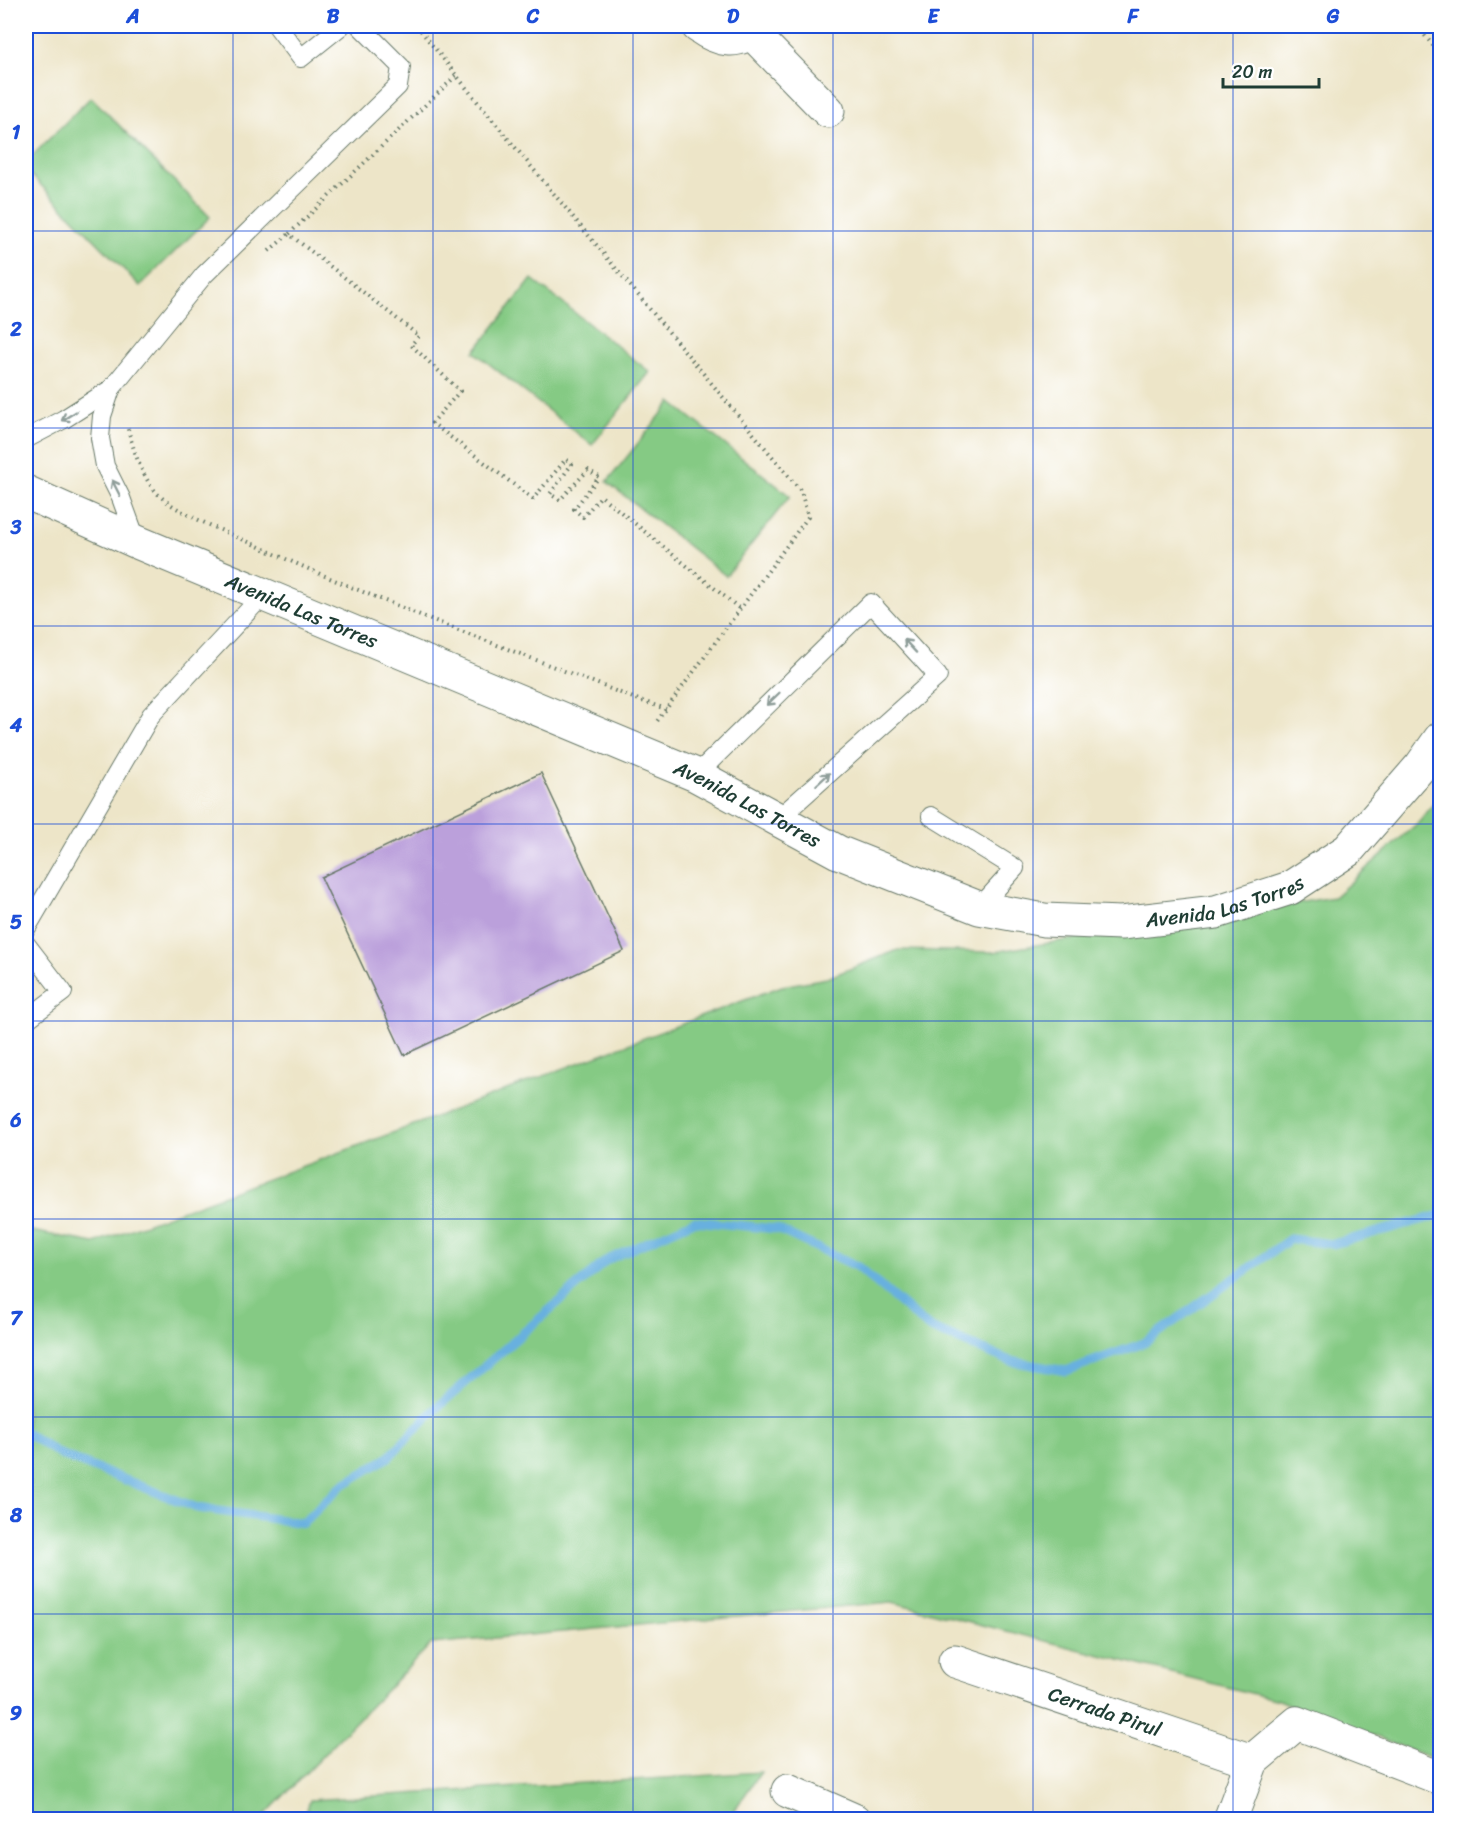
<svg xmlns="http://www.w3.org/2000/svg" width="1466" height="1845" viewBox="0 0 1466 1845" font-family="Sriracha,sans-serif">
<style>
.green{fill:#85ca84;stroke:#52845c;stroke-width:1.5}
.lines{fill:none;stroke-linecap:round;stroke-linejoin:round}
.stream{stroke:#67b0df;stroke-width:9}
.building{fill:#bba0db}
.service-casing{stroke:#677868;stroke-width:20}
.minor-casing{stroke:#677868;stroke-width:35}
.path{stroke:#677868;stroke-width:4;stroke-dasharray:1.5 4.5;stroke-linecap:butt}
.service{stroke:#fff;stroke-width:18}
.minor{stroke:#fff;stroke-width:33}
.oneway{stroke:#8f9e9a}
.grid{fill:none;stroke:#1d4ed8;stroke-width:1.5;stroke-opacity:0.55}
.labels{text-anchor:middle;dominant-baseline:central;stroke-width:4.5;stroke-linejoin:round;paint-order:stroke}
.street-label{font-size:20px;fill:#1f3d34;stroke:#fff}
.neatline{fill:none;stroke:#1d4ed8;stroke-width:2}
.grid-label{font-size:20px;text-anchor:middle;font-weight:bold;fill:#1d4ed8}
</style>
<rect width="100%" height="100%" fill="#fff"/>
<filter id="ink" filterUnits="userSpaceOnUse"><feTurbulence type="fractalNoise" baseFrequency=".0167" numOctaves="2"/><feDisplacementMap in="SourceGraphic" scale="12" xChannelSelector="R" yChannelSelector="G"/><feConvolveMatrix kernelMatrix="1 2 1 2 8 2 1 2 1" color-interpolation-filters="sRGB"/></filter>
<filter id="wash" filterUnits="userSpaceOnUse"><feTurbulence type="fractalNoise" baseFrequency=".008" numOctaves="4" result="noise"/><feDisplacementMap in="SourceGraphic" scale="24" xChannelSelector="R" yChannelSelector="G"/><feGaussianBlur stdDeviation="1.35" result="paint"/><feColorMatrix in="noise" values="0 0 0 0 0 0 0 0 0 0 0 0 0 0 0 0 0 1.4 0 .05"/><feComposite in="paint" operator="in"/></filter>
<g filter="url(#wash)">
<rect width="100%" height="100%" fill="#ede5c8"/>
<!-- green -->
<g class="green">
<path d="M91,97L210,217L140,286L26,170V162Z"/>
<path d="M532,279L650,372L592,445L474,352Z"/>
<path d="M671,402L790,496L726,576L607,482Z"/>
<path d="M1440,796V1761L1278,1700L892,1602L431,1644L261,1819H26V1230L94,1243L379,1138L782,986L827,978L898,950L993,952L1334,897L1420,821Z"/>
<path d="M761,1772L728,1819H304L310,1800Z"/>
</g>
<g class="lines">
<!-- stream -->
<path class="stream" d="M26,1433L59,1454L197,1508L303,1523L341,1486L389,1457L433,1411L607,1260L694,1221L777,1229L858,1267L928,1327L1010,1361L1066,1371L1144,1343L1290,1239L1333,1244L1440,1215"/>
</g>
<g id="blocks">
<!-- building -->
<path class="building" d="M541,773L624,951L404,1055L321,877Z"/>
</g>
</g>
<g filter="url(#ink)">
<use href="#blocks" fill-opacity="0" stroke="#677868" stroke-width="1.5"/>
<g class="lines">
<!-- service casing -->
<g class="service-casing">
<g id="service">
<path d="M277,26L301,58L341,26"/>
<path d="M111,389L102,416L100,438L105,466L121,498L137,542"/>
<path d="M26,439L64,419L111,389L204,275L398,86L401,67L360,26"/>
<path d="M696,775L871,603L938,676L779,818"/>
<path d="M931,816L1015,868L979,908"/>
<path d="M26,929L151,715L264,594"/>
<path d="M26,944L63,992L26,1020"/>
</g>
</g>
<!-- minor casing -->
<g class="minor-casing">
<g id="minor">
<path d="M698,26C716,39 739,47 755,26"/>
<path d="M751,32L828,111"/>
<path id="s1" d="M26,492L137,542L696,775L838,852L979,908L1044,920L1121,923L1216,912L1290,888L1348,850L1421,766L1440,739"/>
<path id="s2" d="M955,1661L1252,1761"/>
<path d="M788,1791L854,1820"/>
<path d="M1230,1820L1252,1761L1297,1723L1440,1778"/>
</g>
</g>
<!-- path -->
<g class="path">
<path d="M417,26L480,105L801,491L808,517L655,724"/>
<path d="M1417,26L1440,54"/>
<path d="M456,76L289,234L419,336L411,345L460,391L432,423L533,499L566,459L572,464L550,494L560,500L588,470L599,477L574,509L583,517L601,496L740,609"/>
<path d="M26,98L27,119L26,122"/>
<path d="M269,251L289,234"/>
<path d="M128,429C134,451 142,478 158,494C176,513 226,532 251,543C375,601 506,647 633,698L666,709"/>
</g>
<!-- service -->
<use href="#service" class="service"/>
<!-- minor -->
<use href="#minor" class="minor"/>
</g>
<!-- one-way arrows -->
<defs><path id="oneway-shaft" d="M-6 0H5M1.5-3L5.5 0L1.5 3" fill="none" stroke-width="1.6" stroke-linecap="round" stroke-linejoin="round" transform="scale(1.5)"/></defs>
<g class="oneway">
<use href="#oneway-shaft" transform="translate(69 416) rotate(148)"/>
<use href="#oneway-shaft" transform="translate(116 488) rotate(-117)"/>
<use href="#oneway-shaft" transform="translate(910 646) rotate(-133)"/>
<use href="#oneway-shaft" transform="translate(773 699) rotate(136)"/>
<use href="#oneway-shaft" transform="translate(823 779) rotate(-42)"/>
</g>
</g>
<!-- grid -->
<path class="grid" d="M233,26V1820M433,26V1820M633,26V1820M833,26V1820M1033,26V1820M1233,26V1820M26,231H1440M26,428H1440M26,626H1440M26,824H1440M26,1021H1440M26,1219H1440M26,1417H1440M26,1614H1440"/>
<g class="labels">
<!-- street labels -->
<g class="street-label">
<text stroke="none"><textPath href="#s1" startOffset="300">Avenida Las Torres</textPath></text>
<text stroke="none"><textPath href="#s1" startOffset="786">Avenida Las Torres</textPath></text>
<text stroke="none"><textPath href="#s1" startOffset="1290">Avenida Las Torres</textPath></text>
<text stroke="none"><textPath href="#s2" startOffset="158">Cerrada Pirul</textPath></text>
</g>
</g>
<!-- margin -->
<rect width="1466" height="1845" fill="none" stroke="#fff" stroke-width="66"/>
<!-- scale -->
<path d="M1223 78v9h96v-9" fill="none" stroke="#1f3d34" stroke-width="3"/>
<text x="1232" y="78" font-size="18" fill="#1f3d34" stroke="#ffffff" stroke-width="4.5" paint-order="stroke">20 m</text>
<rect x="33" y="33" width="1400" height="1779" class="neatline"/>
<g class="grid-label">
<text x="133" y="23">A</text>
<text x="333" y="23">B</text>
<text x="533" y="23">C</text>
<text x="733" y="23">D</text>
<text x="933" y="23">E</text>
<text x="1133" y="23">F</text>
<text x="1333" y="23">G</text>
<text x="16" y="139">1</text>
<text x="16" y="336">2</text>
<text x="16" y="534">3</text>
<text x="16" y="732">4</text>
<text x="16" y="929">5</text>
<text x="16" y="1127">6</text>
<text x="16" y="1325">7</text>
<text x="16" y="1522">8</text>
<text x="16" y="1720">9</text>
</g>
</svg>
